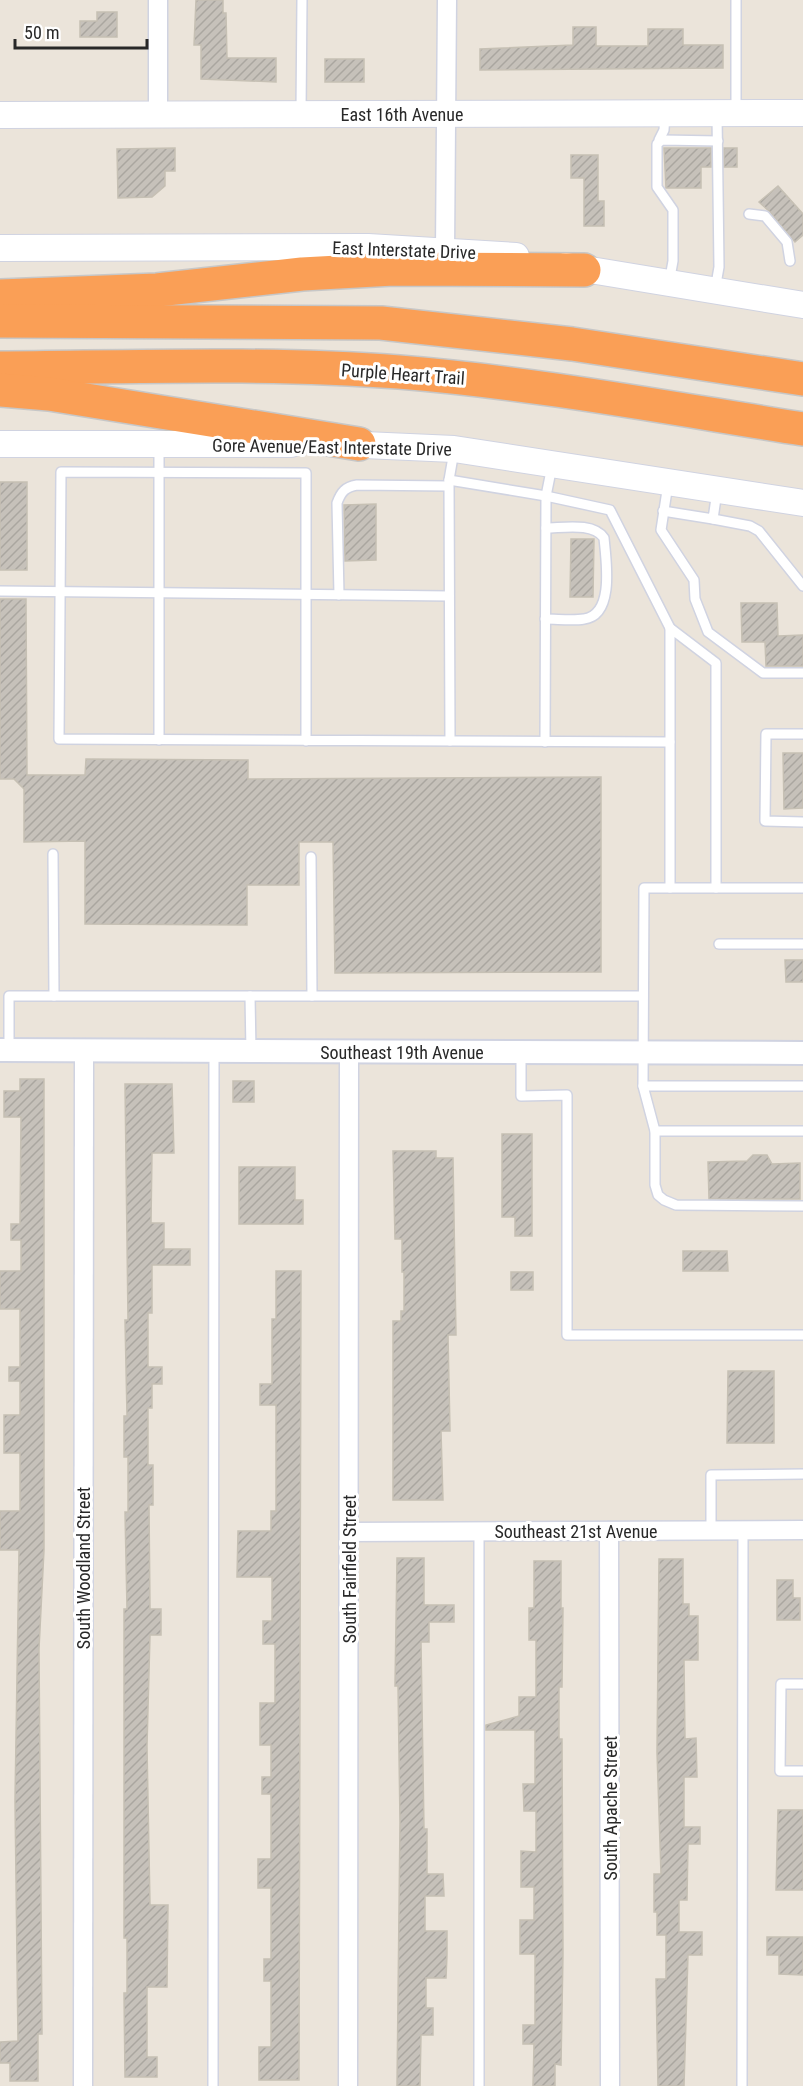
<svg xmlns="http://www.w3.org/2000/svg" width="803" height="2086" viewBox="0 0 803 2086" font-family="'Roboto Condensed',sans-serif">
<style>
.building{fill:url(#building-hatch);stroke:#c6c0b4;stroke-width:1.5}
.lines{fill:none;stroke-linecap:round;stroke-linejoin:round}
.service-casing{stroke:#d0d3e1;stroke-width:12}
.minor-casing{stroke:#d0d3e1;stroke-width:21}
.tertiary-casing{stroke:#d0d3e1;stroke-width:26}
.secondary-casing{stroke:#d0d3e1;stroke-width:28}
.motorway-casing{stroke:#c7c7c7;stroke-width:36}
.service{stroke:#fff;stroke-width:9}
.minor{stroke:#fff;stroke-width:18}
.tertiary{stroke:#fff;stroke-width:22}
.secondary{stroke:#fff;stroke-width:26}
.motorway{stroke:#fa9f56;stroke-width:33}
.labels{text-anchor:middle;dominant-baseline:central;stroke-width:6;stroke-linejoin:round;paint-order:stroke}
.street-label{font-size:18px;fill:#282828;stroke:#fff}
</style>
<defs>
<pattern id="building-hatch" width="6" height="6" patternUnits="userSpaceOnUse" patternTransform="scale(1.5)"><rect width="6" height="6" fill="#c6c1ba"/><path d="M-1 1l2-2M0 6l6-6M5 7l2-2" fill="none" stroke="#aaa6a0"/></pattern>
</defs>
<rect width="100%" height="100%" fill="#ebe4da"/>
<!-- building -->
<g class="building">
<path d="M196,0H223V13H226L227,58H276V82L201,79V45H194Z"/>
<path d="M97,12H117V37H80V21H97Z"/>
<path d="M573,27H596V46H648V29H683V45H723V68L480,70V49L573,45Z"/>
<rect x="325" y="59" width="39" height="23"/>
<path d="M175,148V171H165V186L152,197L118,198L117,149Z"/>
<path d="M664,148H711V167H701V188H666Z"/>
<rect x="724" y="148" width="13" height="19"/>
<path d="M571,155H598V201H604V226H584V178H571Z"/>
<path d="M778,186L803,214V235L795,242L770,212L759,202Z"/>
<rect x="0" y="482" width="27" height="88"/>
<path d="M376,504V560L345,561L344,505Z"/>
<path d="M571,539H594L593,597H570Z"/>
<path d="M0,599H26L27,775H85L86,759L248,760V779L601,777V972L335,973L333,842H299V885H247V925L85,924V841L24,842V789L14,779H0Z"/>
<path d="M741,603H777L778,636L803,635V666H766L765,642H742Z"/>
<path d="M783,753H803V808L784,809Z"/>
<path d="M785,960H803V982H786Z"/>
<path d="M20,1079H44V1550L39,1649L42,2034H38V2081H10V2063H0V2042L18,2041L15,1800L19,1550H0V1511H20V1453H4V1415H20V1381H9V1367H20V1309H0V1271H21V1240H11V1224H20L21,1117H4V1091H20Z"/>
<rect x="233" y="1081" width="21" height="21"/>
<path d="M125,1084H172L174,1153H152L151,1223H164V1249H190V1265H152V1313H148V1367H162V1384H152V1408H148V1465H153V1505H149L150,1609H161V1635H150L147,1746L150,1905H168L167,1987H147V2057H157V2077H125L124,1993H127V1938H124V1609H127L125,1512H128V1457H124V1416H127L125,1320H128Z"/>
<path d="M502,1134H532V1236H515V1217H502Z"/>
<path d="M393,1151H436V1158H453L456,1335H448L450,1431H441L443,1500H393V1321H401V1311H404V1272H402V1239H395Z"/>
<path d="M753,1155H767L772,1164L800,1163V1199H709L708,1162L747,1161Z"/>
<path d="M239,1167H295V1200H303V1224H239Z"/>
<path d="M683,1251H727L728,1271H683Z"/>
<path d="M276,1271H301L299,2080H259V2047H271V1981H264V1959H271V1888H258V1859H271V1794H262V1777H271V1745H260V1703H275V1644H263V1621H272V1577H237L238,1531H271V1511H276V1405H260V1384H272V1319H276Z"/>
<rect x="511" y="1272" width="22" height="18"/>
<path d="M728,1371H774V1443H727Z"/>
<path d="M397,1558H424V1605H454V1622H429V1642H421L424,1829H427V1874H443L444,1896H425V1931H447V1955L446,1978H426V2008H433V2035H421L420,2086H397L400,1822L398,1686H395Z"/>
<path d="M659,1559H683V1604H689V1616H698V1660H684L685,1739L696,1738L697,1777H684V1827H700V1844H688L687,1900H679V1932H702V1955H688L684,2086H658L656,1979H666V1935H657V1912H654V1874H661L657,1752Z"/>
<path d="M534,1561H561V1608H563L562,1687H559V1739H562L563,1954L561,2065L555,2064V2086H533L534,2044H523V2025H535V1954H520V1920H534V1887H521V1851L536,1852V1811H524L523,1784H535V1730H486V1725L519,1716V1697H536V1640H529V1608H534Z"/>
<path d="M777,1580H793V1598H800V1620H777Z"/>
<path d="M778,1810H803V1890H776Z"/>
<path d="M767,1937H803V1975L779,1974V1955H767Z"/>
</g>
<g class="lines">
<!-- service casing -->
<g class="service-casing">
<g id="service">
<path d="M736,0V110"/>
<path d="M301,112L302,0"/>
<path d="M659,140L664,130L665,114"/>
<path d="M749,214L765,216L787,242L790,261"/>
<path d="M669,283L673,261V210L657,187V144L662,140L718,141"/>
<path d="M715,290L719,267L717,115"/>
<path d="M159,447V740"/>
<path d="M454,451L449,480L546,496L610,510L670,628"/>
<path d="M449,480L450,741"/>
<path d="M668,484L661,530L694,580L695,599L708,632L763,673H803"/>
<path d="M663,511L713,519L717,491"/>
<path d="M713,519L750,526L759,531L803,586"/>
<path d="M0,591L449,596"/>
<path d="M339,595L337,503C341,492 345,487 357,485L448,486"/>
<path d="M545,619C558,619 572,621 584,619C615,615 606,560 604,538C593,522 563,528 546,528"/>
<path d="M670,628L716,663V888H670Z"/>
<path d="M803,734H766L765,821L803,822"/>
<path d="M306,741V473L61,472L59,739L670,742"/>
<path d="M545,742L546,496L552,466"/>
<path d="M53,854L54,996"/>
<path d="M311,857L312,996"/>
<path d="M670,888H644L643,1086H803"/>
<path d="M716,888H803"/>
<path d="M719,944H803"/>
<path d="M9,1049V996H250"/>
<path d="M251,1051L250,996H643"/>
<path d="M521,1053V1096L567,1095V1335H803"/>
<path d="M643,1086L655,1131V1185L658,1195L664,1200L676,1205L803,1206"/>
<path d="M655,1131H803"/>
<path d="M711,1530V1475L803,1474"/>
<path d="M479,1532V2086"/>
<path d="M803,1684H781L780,1771H803"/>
<path d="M213,2086L214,1051"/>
<path d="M742,2086L743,1530"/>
</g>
</g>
<!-- minor casing -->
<g class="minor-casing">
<g id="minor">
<path d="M158,0V115"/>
<path d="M445,250L447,0"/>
<path d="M609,1531L610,2086"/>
<path d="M349,1532L803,1530"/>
<path d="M83,2086L84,1050"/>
<path d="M348,2086L349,1051"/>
</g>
</g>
<!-- tertiary casing -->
<g class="tertiary-casing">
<path id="tertiary" d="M0,1050L803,1053"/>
</g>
<!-- secondary casing -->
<g class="secondary-casing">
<g id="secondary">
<path d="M0,115L803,113"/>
<path d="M0,248L368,247L516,256"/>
<path d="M566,266L803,305"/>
<path d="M0,444H291"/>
<path d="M342,444L454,449L803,503"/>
</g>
</g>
<!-- motorway casing -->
<g class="motorway-casing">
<g id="motorway">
<path d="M0,296L157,290L302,274L393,269L584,270"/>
<path d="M0,321L381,323L572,344L803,379"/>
<path d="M0,368C133,367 267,362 399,372C535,383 669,408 803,429"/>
<path d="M0,390L49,394L359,444"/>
</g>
</g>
<!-- service -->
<use href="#service" class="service"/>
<!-- minor -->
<use href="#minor" class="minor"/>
<!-- tertiary -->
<use href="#tertiary" class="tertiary"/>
<!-- secondary -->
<use href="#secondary" class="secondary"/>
<!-- motorway -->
<use href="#motorway" class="motorway"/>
</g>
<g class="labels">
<!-- street labels -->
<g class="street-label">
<text x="402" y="114">East 16th Avenue</text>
<text transform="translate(404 250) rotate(2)">East Interstate Drive</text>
<text transform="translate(403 374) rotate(4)">Purple Heart Trail</text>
<text transform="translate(332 447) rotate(1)">Gore Avenue/East Interstate Drive</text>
<text x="402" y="1052">Southeast 19th Avenue</text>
<text x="576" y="1531">Southeast 21st Avenue</text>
<text transform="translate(83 1568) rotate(-90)">South Woodland Street</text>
<text transform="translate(349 1569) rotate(-90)">South Fairfield Street</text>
<text transform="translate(610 1808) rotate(-90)">South Apache Street</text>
</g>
</g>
<!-- scale -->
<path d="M15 39v9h132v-9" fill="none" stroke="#282828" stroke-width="3"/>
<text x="24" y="39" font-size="18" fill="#282828" stroke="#ffffff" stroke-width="4.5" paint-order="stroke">50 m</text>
</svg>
